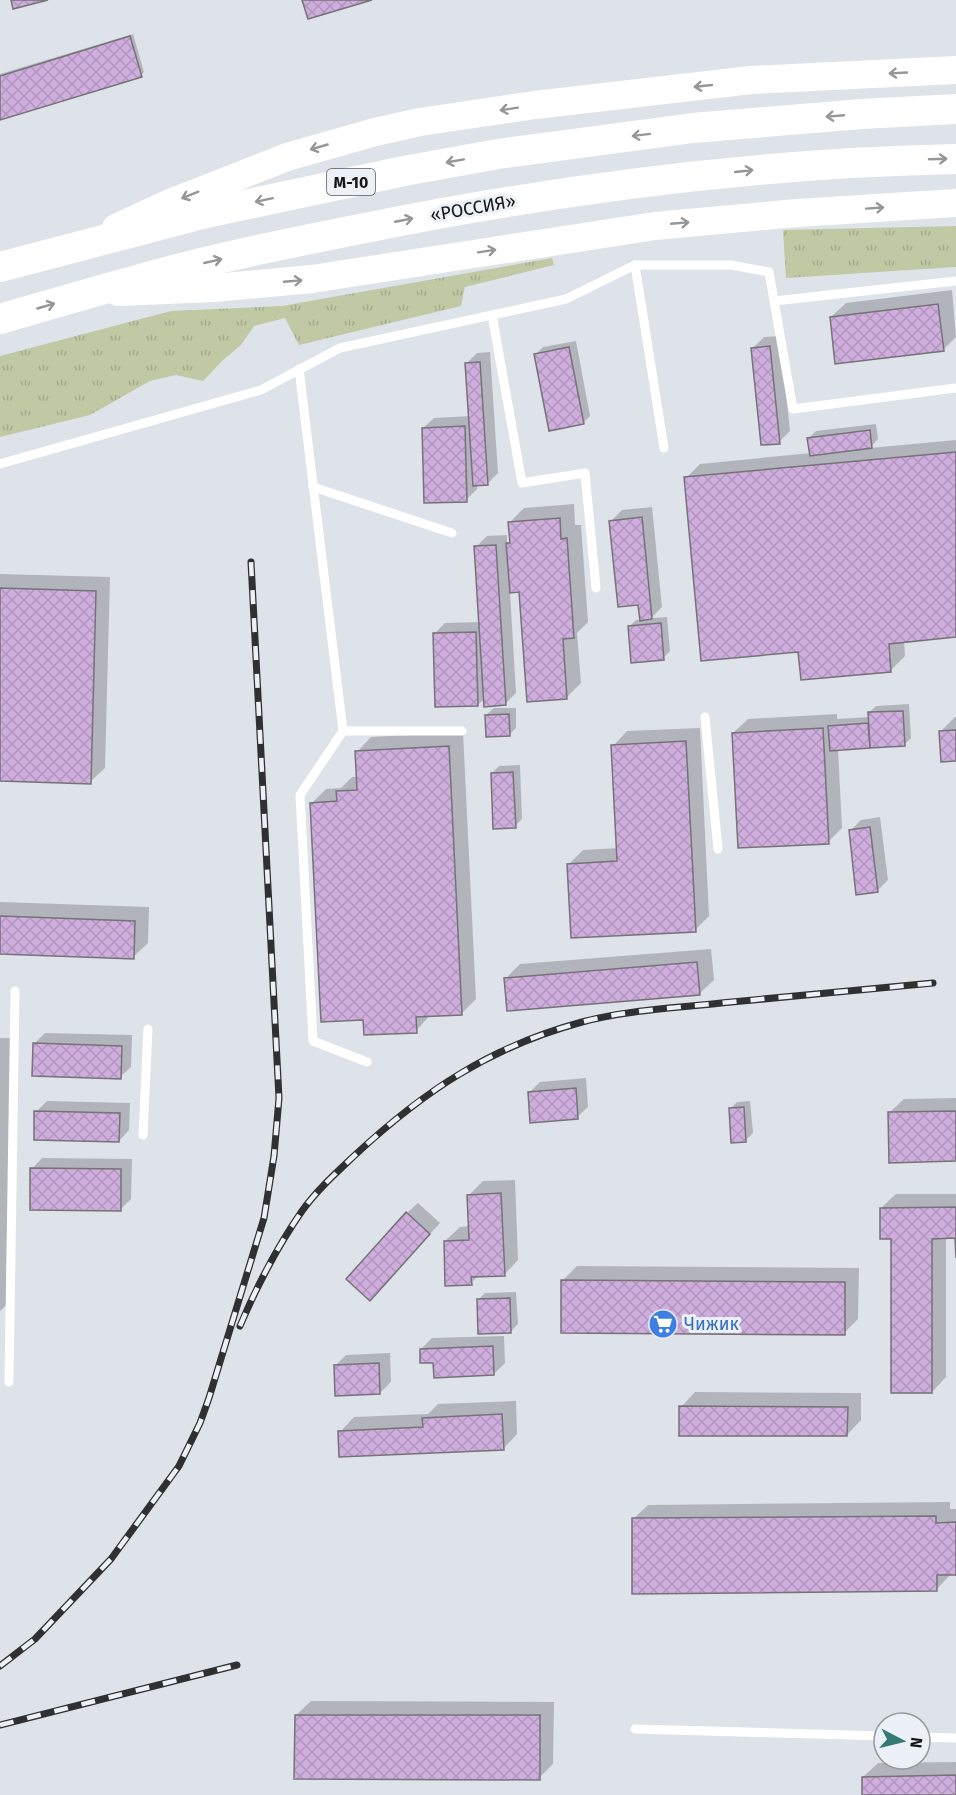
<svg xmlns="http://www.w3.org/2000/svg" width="956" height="1795" viewBox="0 0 956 1795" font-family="'Fira Sans',sans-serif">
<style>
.grass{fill:url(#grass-tufts)}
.shadow{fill:#0003}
.building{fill:url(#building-cross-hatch);stroke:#767278;stroke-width:1.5}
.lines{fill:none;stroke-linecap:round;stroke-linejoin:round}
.service{stroke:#fff;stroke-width:9}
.primary{stroke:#fff;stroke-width:28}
.trunk{stroke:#fff;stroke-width:30}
.rail-casing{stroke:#2e3032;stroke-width:7}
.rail{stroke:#ecf0f7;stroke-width:4.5;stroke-dasharray:14;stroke-linecap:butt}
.oneway{stroke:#959697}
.labels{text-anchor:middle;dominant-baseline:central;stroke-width:6;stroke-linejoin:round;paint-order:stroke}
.shield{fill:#ecf0f7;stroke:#55575a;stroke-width:1.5}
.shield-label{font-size:16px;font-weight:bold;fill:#141517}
.street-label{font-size:18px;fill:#141517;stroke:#ecf0f7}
.shop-label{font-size:18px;fill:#366cbe;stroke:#ecf0f7;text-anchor:start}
</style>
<defs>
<pattern id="grass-tufts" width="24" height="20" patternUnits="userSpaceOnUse" patternTransform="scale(1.5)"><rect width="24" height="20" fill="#c1c8a4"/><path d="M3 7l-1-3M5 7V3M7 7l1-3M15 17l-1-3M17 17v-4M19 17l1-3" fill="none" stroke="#a5ab8c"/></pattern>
<pattern id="building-cross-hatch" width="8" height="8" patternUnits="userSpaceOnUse" patternTransform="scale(1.5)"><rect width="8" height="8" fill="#cfaede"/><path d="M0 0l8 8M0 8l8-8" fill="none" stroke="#b195be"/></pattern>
</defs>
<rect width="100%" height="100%" fill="#dee3ea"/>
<!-- grass -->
<g class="grass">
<path d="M956,226V267L786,278L783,230Z"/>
<path d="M552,258L554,265L465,287L461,306L299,345L285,318L254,326L241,345L223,360L203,381L176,375L150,381L90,415L0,437V356L171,311L282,306Z"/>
</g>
<!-- shadow -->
<g class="shadow">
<path d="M133,34L144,72L141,75L0,118V74Z"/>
<path d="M952,290L956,337L943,350L831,317L846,303Z"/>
<path d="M780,336L790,431L779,442L753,348L764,337Z"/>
<path d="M576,341L590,416L583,423L536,354L543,347Z"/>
<path d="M490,352L498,473L487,484H477V489L466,500L423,428L434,418L470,416L466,364L477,353Z"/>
<path d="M876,424L878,439L870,448L956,440V636L904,641L905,656L891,670L799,651L686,478L700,464L811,453L809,438L816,431Z"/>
<path d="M574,504L575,525H581L588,622L577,633L581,683L566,698L520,591L510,592L516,693L505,704L485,698L478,705L434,634L445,623L480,622L476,547L487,536L507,535V544L511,541L510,522L524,508Z"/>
<path d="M652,507L662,607L651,618L667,617L670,651L663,658L629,627L636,620L641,619L640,603L611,521L622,510Z"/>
<path d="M0,574L110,577L105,768L90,782L0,780Z"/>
<path d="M909,704L911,738L904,745L838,749L842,828L828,842L733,733L748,719L837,714V719L870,717L869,713L876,706Z"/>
<path d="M494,708H516V728L509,735L486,715Z"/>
<path d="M955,717H956V760L940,732Z"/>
<path d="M700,728L709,916L695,930L569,864L583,850L618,848L613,746L627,731Z"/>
<path d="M463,732L476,999L462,1013L430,1015L416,1031L365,1018L312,803L326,789L341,788L352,777H358L357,752L371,737Z"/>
<path d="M520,765L522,819L515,826L492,773L499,766Z"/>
<path d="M880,817L888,880L877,891L850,831L861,820Z"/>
<path d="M0,902L149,907L148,943L133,957L0,952Z"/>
<path d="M711,949L714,980L699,994L505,979L520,964Z"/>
<path d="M45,1033L132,1035L131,1067L120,1077L34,1044Z"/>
<path d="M0,1038H11V1301L0,1311Z"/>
<path d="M586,1078L588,1107L577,1117L529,1093L540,1082Z"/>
<path d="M956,1098V1160L889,1113L904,1099Z"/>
<path d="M47,1101L130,1103L129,1130L119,1141L36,1112Z"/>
<path d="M750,1101L753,1133L746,1140L730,1109L737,1102Z"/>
<path d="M42,1158L132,1159L131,1199L120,1210L32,1169Z"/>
<path d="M515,1180L518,1260L504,1275L478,1276L471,1283L445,1241L460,1227L470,1226L468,1196L483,1181Z"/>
<path d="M896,1194H956V1237H946V1377L932,1392L892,1237L881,1208Z"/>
<path d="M418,1203L440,1223L380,1288L407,1213Z"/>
<path d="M577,1266L859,1268L858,1319L844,1333L563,1280Z"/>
<path d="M516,1292L518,1324L511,1331L478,1300L485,1293Z"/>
<path d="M504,1336L505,1363L494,1374L434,1361L421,1349L432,1338Z"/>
<path d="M390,1353L391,1382L380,1393L335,1366L346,1355Z"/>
<path d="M695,1392L861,1393V1420L847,1435L681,1407Z"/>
<path d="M516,1401L517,1434L503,1449L340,1432L354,1417L428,1414L438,1404Z"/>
<path d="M950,1502V1509H956V1573L951,1574L936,1590L633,1519L648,1505Z"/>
<path d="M311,1701L554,1702L553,1764L539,1778L296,1715Z"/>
<path d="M956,1762V1795H864L863,1777L878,1763Z"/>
</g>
<!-- building -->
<g class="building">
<path d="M11,0H48L13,9Z"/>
<path d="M302,0H372L308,19Z"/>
<path d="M130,36L142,77L0,120V76Z"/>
<path d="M938,304L944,351L835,364L830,317Z"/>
<path d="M770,346L780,444L761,445L751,348Z"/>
<path d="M569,347L584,424L549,431L534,354Z"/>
<path d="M480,362L488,485L473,486L465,363Z"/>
<path d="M465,426L467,502L424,503L422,428Z"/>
<path d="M870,430L872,448L810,456L807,438Z"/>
<path d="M956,452V637L889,644L891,672L801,680L798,652L701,661L684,477Z"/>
<path d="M642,517L652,619L640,621L638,605L618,607L609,521Z"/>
<path d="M560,518L561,539L567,538L574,638L563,639L567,699L527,702L519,592L510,593L506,543H510L508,522Z"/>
<path d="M496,545L506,705L484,707L474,546Z"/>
<path d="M0,588L96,591L91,784L0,781Z"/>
<path d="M661,623L664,660L631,663L628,626Z"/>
<path d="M476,632L478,706L435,707L433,633Z"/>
<path d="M903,711L905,746L870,748L868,712Z"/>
<path d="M509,714L510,736L486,737L485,715Z"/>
<path d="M868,723L870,748L830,751L828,726Z"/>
<path d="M823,728L829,844L738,848L732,733Z"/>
<path d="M956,730V761L941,762L939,731Z"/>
<path d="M686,741L696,932L571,938L567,864L617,861L611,745Z"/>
<path d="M449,746L462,1015L416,1017L417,1033L364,1035L363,1020L321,1022L310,803L337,801L336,791L357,790L355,751Z"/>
<path d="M513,772L516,828L493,829L491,773Z"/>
<path d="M870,827L878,892L856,895L849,830Z"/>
<path d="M0,916L135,921L134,959L0,954Z"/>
<path d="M697,962L700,995L507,1011L504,978Z"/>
<path d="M33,1043L122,1046L121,1079L32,1076Z"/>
<path d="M576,1088L578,1119L530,1123L528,1092Z"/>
<path d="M744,1107L746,1142L731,1143L729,1108Z"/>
<path d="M34,1111L120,1113L119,1142L34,1140Z"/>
<path d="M956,1111V1161L889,1163L888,1112Z"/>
<path d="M30,1168L121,1169V1211L30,1210Z"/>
<path d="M501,1193L505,1276L471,1277L472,1285L445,1286L444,1241L469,1240L467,1195Z"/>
<path d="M956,1207V1258L955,1238L932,1239V1393H891V1239H880V1208Z"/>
<path d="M406,1212L430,1234L370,1301L346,1279Z"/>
<path d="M561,1280L845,1282V1335L561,1333Z"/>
<path d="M510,1298L511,1333L478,1334L477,1299Z"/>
<path d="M493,1346L494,1375L434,1378L433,1363H420V1349Z"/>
<path d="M379,1363L380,1394L335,1396L334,1365Z"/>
<path d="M679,1406L848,1407L847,1436H679Z"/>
<path d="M502,1414L504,1450L339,1457L338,1431L423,1427L422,1418Z"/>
<path d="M936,1516V1523L956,1522V1575H937V1591L632,1594V1518Z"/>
<path d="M295,1715H540V1780L294,1779Z"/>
<path d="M956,1775V1795H862V1777Z"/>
</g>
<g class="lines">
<!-- service -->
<g class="service">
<path d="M635,265L664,448"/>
<path d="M774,301L956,281"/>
<path d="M492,315L522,483L585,473L596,588"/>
<path d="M299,369L343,731H462"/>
<path d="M0,464L261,390L340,348L566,299L635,265H731L769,272L793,409L956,388"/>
<path d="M313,487L452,533"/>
<path d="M705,717L718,849"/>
<path d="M343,731L300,795L313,1041L367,1062"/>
<path d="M143,1135L148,1029"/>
<path d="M9,1382L15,991"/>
<path d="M635,1729L884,1736"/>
<path d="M920,1737L956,1738"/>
</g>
<!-- primary -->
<g class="primary">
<path d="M116,228L170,203L287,157L375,132L420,122L535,105L751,80L956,70"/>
<path d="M118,292L214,288L312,279L655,226L797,213L956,203"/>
</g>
<!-- trunk -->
<g class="trunk">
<path d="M0,267L206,213L404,171L498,154L693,128L862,114L956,109"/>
<path d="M0,319C52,304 103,289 155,275C224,256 295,242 365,228C559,189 758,163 956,159"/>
</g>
<!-- rail casing -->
<g class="rail-casing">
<g id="rail">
<path d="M240,1326C257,1286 277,1247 302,1211C317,1190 336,1173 355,1155C424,1091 490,1047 582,1022C627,1010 675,1008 721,1003C792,996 862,990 933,983"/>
<path d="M0,1666L35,1639L111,1559L179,1466L200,1423L209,1398L264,1218L274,1156L279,1098L251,562"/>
<path d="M0,1725L237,1665"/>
</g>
</g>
<!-- rail -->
<use href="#rail" class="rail"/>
</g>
<!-- one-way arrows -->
<defs><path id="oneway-shaft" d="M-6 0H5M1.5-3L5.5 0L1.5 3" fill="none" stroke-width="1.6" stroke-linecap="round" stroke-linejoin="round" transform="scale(1.5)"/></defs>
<g class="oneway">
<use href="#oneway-shaft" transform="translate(898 73) rotate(177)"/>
<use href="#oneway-shaft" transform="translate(703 86) rotate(174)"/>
<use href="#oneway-shaft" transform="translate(509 109) rotate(171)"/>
<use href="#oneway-shaft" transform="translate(835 116) rotate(175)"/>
<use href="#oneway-shaft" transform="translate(641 135) rotate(173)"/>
<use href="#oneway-shaft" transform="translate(319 147) rotate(164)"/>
<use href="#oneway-shaft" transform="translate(938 159) rotate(-2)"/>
<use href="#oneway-shaft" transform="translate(455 161) rotate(170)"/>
<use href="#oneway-shaft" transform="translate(744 171) rotate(-6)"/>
<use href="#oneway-shaft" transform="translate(190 195) rotate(158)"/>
<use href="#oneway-shaft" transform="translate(264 200) rotate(168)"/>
<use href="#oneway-shaft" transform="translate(875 208) rotate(-4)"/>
<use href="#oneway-shaft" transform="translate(404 220) rotate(-11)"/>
<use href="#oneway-shaft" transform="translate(680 223) rotate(-5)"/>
<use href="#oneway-shaft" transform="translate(487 251) rotate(-9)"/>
<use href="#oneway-shaft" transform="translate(213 261) rotate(-13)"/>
<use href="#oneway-shaft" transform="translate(293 281) rotate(-5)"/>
<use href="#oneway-shaft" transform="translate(46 306) rotate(-16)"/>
</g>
<!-- icons -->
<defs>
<g id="supermarket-disc" transform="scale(1.5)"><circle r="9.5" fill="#3f7fe0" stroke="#ecf0f7"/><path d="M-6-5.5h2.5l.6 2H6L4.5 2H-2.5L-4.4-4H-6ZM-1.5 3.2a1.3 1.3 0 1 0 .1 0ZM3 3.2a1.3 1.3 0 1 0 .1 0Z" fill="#fff"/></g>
</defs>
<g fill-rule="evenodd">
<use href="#supermarket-disc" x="663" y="1324"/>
</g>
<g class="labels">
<!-- shield labels -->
<rect class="shield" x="327" y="169" width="48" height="26" rx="4.5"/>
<g class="shield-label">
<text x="351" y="182">М-10</text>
</g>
<!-- street labels -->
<g class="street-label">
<text transform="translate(473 208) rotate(-10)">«РОССИЯ»</text>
</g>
<!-- shop labels -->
<g class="shop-label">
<text x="684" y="1324">Чижик</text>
</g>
</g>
<!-- north arrow -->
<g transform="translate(902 1741) rotate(97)"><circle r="28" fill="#ecf0f7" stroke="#96989d" stroke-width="1.5"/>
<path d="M0-4.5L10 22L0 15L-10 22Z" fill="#347a72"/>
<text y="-9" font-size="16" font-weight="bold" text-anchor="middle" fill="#141517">N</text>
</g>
</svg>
